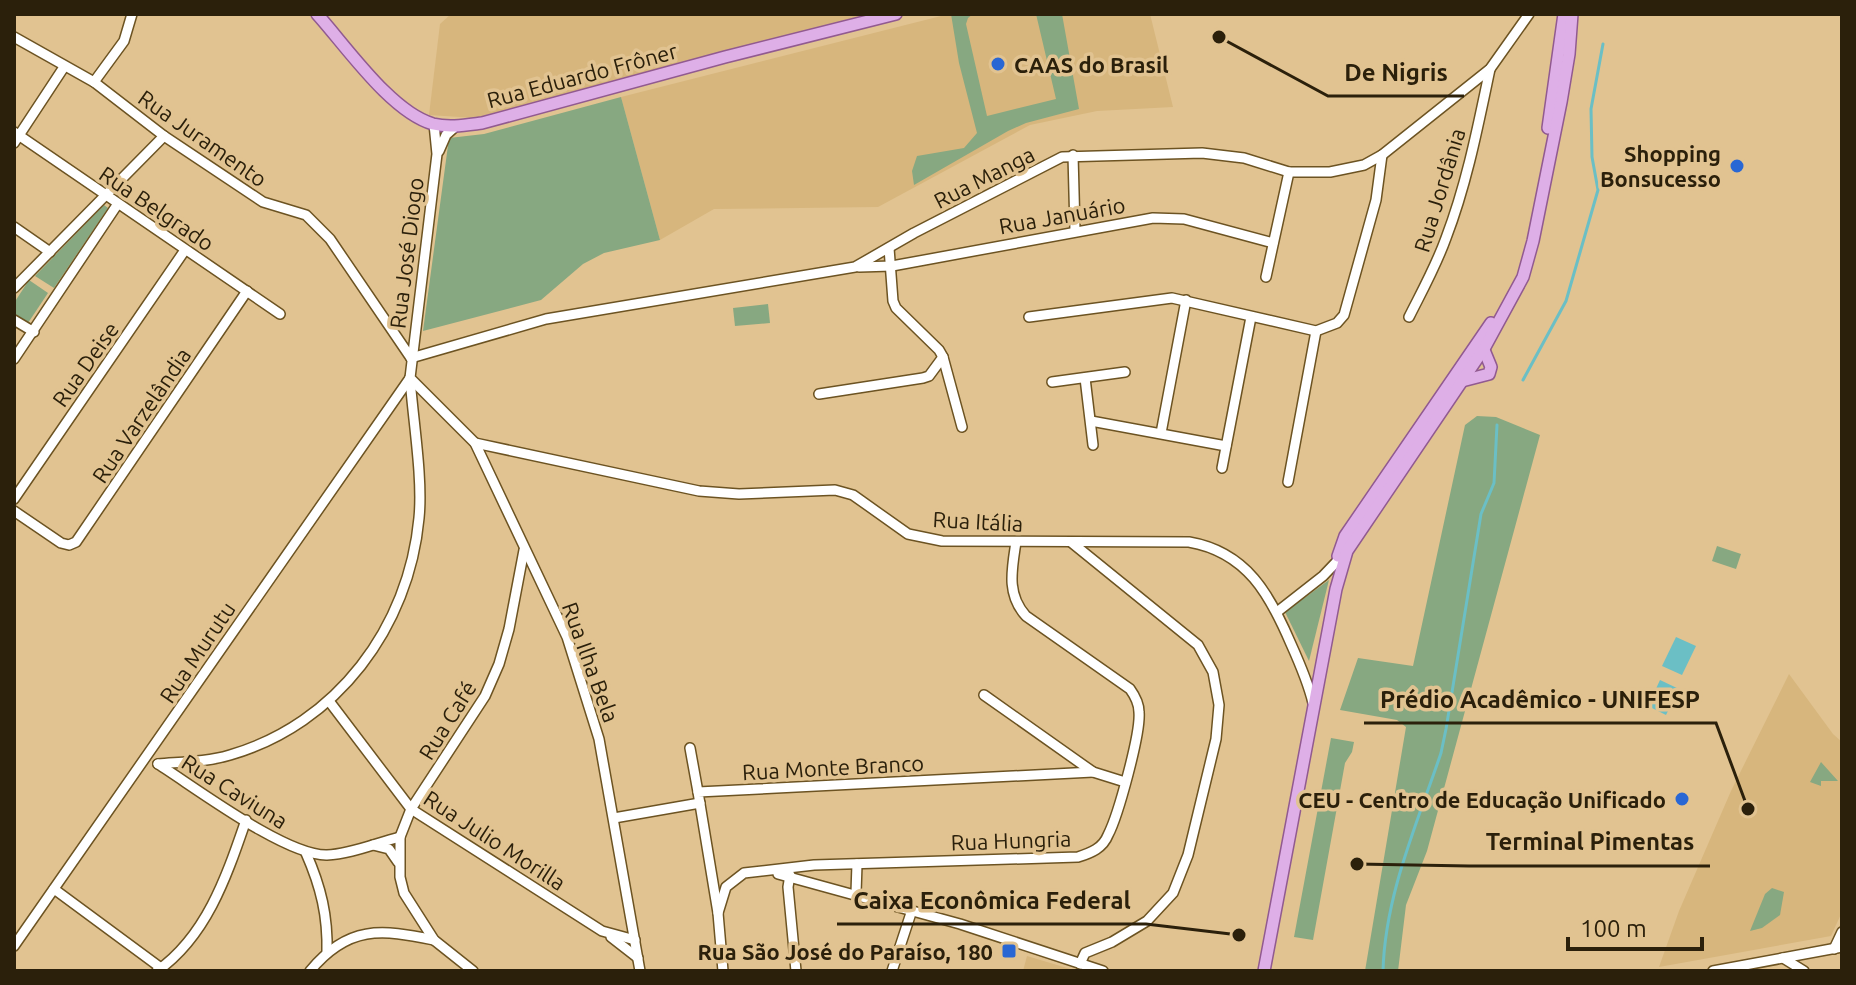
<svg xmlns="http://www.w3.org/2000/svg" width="1856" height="985" viewBox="0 0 1856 985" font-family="Ubuntu,sans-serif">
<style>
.built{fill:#d7b67d}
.green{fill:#87a881}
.water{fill:#6bbfc5}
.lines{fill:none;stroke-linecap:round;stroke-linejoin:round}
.stream{stroke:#6bbfc5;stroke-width:3}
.minor-casing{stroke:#6c5322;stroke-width:12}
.major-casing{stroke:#915a90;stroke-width:14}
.minor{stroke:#fff;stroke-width:9}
.major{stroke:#deafe7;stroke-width:11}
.poi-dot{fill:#2967d4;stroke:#e1c391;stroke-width:3}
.labels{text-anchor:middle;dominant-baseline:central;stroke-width:7;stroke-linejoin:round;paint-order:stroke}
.poi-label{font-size:22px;font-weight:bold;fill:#2b200b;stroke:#e1c391;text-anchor:end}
.street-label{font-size:22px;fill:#2b200b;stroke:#e1c391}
.leader{fill:none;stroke:#2b200b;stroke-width:3}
.callout-dot{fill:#2b200b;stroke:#e1c391;stroke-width:3}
.callout-label{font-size:24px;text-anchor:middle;font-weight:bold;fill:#2b200b;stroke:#e1c391;stroke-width:7;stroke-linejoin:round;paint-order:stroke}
</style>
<rect width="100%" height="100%" fill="#e1c391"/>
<!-- built -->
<g class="built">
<path d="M451,14H859L861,18L475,118L429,115L440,24Z"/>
<path d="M949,14H1150L1173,107L1097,111L1030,125L878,207L714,209L660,240L621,97Z"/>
<path d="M1789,674L1833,734L1842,742V912L1831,936L1659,967L1679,911L1731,791Z"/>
<path d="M1027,956L1077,971H1023Z"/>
</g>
<!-- green -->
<g class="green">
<path d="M951,14H973L968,18L966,24L987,116L1056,99L1036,14H1062L1079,109L1026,123L1008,131L914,185L912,171L917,156L964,148L977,133L959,63Z"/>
<path d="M621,97L660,240L604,253L583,264L541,300L423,331L449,138L484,134Z"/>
<path d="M104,205L108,208L54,288L35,276Z"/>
<path d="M29,280L48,293L28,323L14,314V303Z"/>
<path d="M768,304L770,323L735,326L733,308Z"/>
<path d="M1477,416L1496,417L1540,435L1427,851L1406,905L1398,971H1365L1406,727L1397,720L1340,710L1358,658L1413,666L1465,425Z"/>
<path d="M1717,546L1741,554L1736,569L1712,561Z"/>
<path d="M1329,580L1309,661L1285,612Z"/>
<path d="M1331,738L1354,742L1352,752L1345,763L1313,940L1294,937Z"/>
<path d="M1821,762L1838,781H1821V786L1810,782Z"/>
<path d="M1772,888L1784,892L1780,915L1762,928L1750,931L1765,894Z"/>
</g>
<!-- water -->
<g class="water">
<path d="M1676,637L1696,646L1682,675L1662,666Z"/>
<path d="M1660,680L1679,689L1666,715L1648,706Z"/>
</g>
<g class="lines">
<!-- stream -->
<g class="stream">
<path d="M1523,380L1566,301L1598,190L1592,157L1591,109L1603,44"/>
<path d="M1383,971C1385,895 1417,824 1441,753L1446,729L1481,514L1494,483L1497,425"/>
</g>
<!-- minor casing -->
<g class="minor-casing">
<g id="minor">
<path d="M14,37L94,82L164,136L263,202L306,215L330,239L411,358"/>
<path d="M94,82L124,41L132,14"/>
<path d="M434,124L437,154L410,378L475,443L567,637L599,739L640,971"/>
<path d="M14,132L280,314"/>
<path d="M14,143L64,67"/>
<path d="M439,151L446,135L456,126"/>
<path d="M1073,155L1075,230"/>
<path d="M14,227L50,252"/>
<path d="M889,248L893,301L896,308L939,350L943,357L962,427"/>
<path d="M859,267L892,266L1153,218L1184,219L1273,243"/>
<path d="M1266,277L1289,172"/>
<path d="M14,288L164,136"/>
<path d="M1029,317L1172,298L1316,331L1337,323L1344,315L1376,200L1382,155"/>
<path d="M1409,317C1422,291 1436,266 1446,238C1467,183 1478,126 1490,69"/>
<path d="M14,320L34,332"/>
<path d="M411,358L546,319L855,267L914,233L1062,157L1202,153L1244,158L1289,172H1330L1364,165L1382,155L1490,69L1529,14"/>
<path d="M14,359L117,205"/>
<path d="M1085,378L1093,445"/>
<path d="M1052,382L1125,372"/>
<path d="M819,394L923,378L929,376L943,357"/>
<path d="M1091,421L1226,446"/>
<path d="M1161,433L1186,300"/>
<path d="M475,443L699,491L739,494L835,490L853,495L908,534L942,541L1189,542C1247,552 1270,595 1291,644C1300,664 1308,682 1313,703"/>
<path d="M1222,468L1251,317"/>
<path d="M1288,482L1316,331"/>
<path d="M14,499L185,250"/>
<path d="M14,511L61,543L69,545L76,542L247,291"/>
<path d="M1071,542L1198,645L1213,672L1219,705L1216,739L1188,855L1173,893L1147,921L1112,942L1085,953L1080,964"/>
<path d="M1277,612L1323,576L1344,554"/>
<path d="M984,695L1093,772L1125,782"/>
<path d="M329,701L411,809L602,931L635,940"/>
<path d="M690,748L698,792"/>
<path d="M158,764C182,762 207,762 230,755C337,724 409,627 419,518C423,478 413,420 410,378"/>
<path d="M158,764C196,788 286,856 327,855C351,854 376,843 400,837"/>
<path d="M614,818L700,803"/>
<path d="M373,845L389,849L398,862"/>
<path d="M306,853C321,887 328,916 327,953"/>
<path d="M778,874L960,924L1103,971"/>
<path d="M790,875L788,887L796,971"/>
<path d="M54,889L161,968"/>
<path d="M856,893L857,864"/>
<path d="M718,913L726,887L744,873L814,865L1078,857C1091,853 1103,848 1108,835C1118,816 1141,733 1139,712C1139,703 1135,696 1130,689L1026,616C1006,594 1012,569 1016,542"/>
<path d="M611,937L638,958"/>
<path d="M14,946L410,378"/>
<path d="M1834,949L1842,932"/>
<path d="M1783,958L1804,971"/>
<path d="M157,971C207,936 227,875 246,820"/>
<path d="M310,971C348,925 381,929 434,940"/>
<path d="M473,971L434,940L404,893L400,877V837L411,809L485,696L499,664L509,629L524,550"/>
<path d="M723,971L718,913L698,792L1093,772"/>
<path d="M892,971L912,910"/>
<path d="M1713,971L1842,947"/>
</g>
</g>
<!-- major casing -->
<g class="major-casing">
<g id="major">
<path d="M317,14C346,46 391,112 433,124C449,128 466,125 482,123L725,57L896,14"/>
<path d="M1548,128L1564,14"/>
<path d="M1462,381L1489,374L1491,367L1484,350"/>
<path d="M1338,556L1345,536L1491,323"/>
<path d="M1264,971L1336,589L1347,551L1485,347L1523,277L1533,241L1561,102L1569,54L1572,14"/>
</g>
</g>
<!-- minor -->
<use href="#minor" class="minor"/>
<!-- major -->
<use href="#major" class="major"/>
</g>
<!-- markers -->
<g class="poi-dot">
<circle cx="998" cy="64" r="8"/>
<circle cx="1737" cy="166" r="8"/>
<circle cx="1682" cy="799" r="8"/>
<rect x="1001" y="943" width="16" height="16" rx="4"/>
</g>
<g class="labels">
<!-- poi labels -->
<g class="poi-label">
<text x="1014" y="64" text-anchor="start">CAAS do Brasil</text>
<text x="1721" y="153">Shopping<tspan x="1721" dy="25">Bonsucesso</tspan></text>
<text x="1666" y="799">CEU - Centro de Educação Unificado</text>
<text x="993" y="951">Rua São José do Paraíso, 180</text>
</g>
<!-- street labels -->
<g class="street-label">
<text transform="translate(582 75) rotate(-15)">Rua Eduardo Frôner</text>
<text transform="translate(203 138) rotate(35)">Rua Juramento</text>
<text transform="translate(984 177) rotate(-27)">Rua Manga</text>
<text transform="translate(1439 190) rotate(-73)">Rua Jordânia</text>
<text transform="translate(157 208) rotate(34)">Rua Belgrado</text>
<text transform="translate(1062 215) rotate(-10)">Rua Januário</text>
<text transform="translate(406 253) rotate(-83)">Rua José Diogo</text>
<text transform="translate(85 364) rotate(-55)">Rua Deise</text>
<text transform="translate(141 415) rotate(-56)">Rua Varzelândia</text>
<text transform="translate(978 521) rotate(3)">Rua Itália</text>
<text transform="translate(197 652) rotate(-56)">Rua Murutu</text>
<text transform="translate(591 662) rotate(70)">Rua Ilha Bela</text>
<text transform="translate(447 720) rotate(-58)">Rua Café</text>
<text transform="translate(833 767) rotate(-3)">Rua Monte Branco</text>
<text transform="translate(235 791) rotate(32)">Rua Caviuna</text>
<text transform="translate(495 840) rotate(33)">Rua Julio Morilla</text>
<text transform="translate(1011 840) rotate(-2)">Rua Hungria</text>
</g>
</g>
<!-- callouts -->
<path class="leader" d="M1219 37L1328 96H1464M1748 809L1716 723H1364M1357 864L1469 866H1710M1239 935L1146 924H837"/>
<g class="callout-dot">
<circle cx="1219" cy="37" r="8"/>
<circle cx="1748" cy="809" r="8"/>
<circle cx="1357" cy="864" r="8"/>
<circle cx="1239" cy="935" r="8"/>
</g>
<g class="callout-label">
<text x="1396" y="81">De Nigris</text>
<text x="1540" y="708">Prédio Acadêmico - UNIFESP</text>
<text x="1590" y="850">Terminal Pimentas</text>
<text x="992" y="909">Caixa Econômica Federal</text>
</g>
<!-- border -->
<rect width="1856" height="985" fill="none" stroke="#2b200b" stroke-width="32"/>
<!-- scale -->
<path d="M1568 937v12h134v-12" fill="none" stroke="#2b200b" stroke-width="4"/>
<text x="1580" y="937" font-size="24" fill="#2b200b" stroke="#e1c391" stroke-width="6" paint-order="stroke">100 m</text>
</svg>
